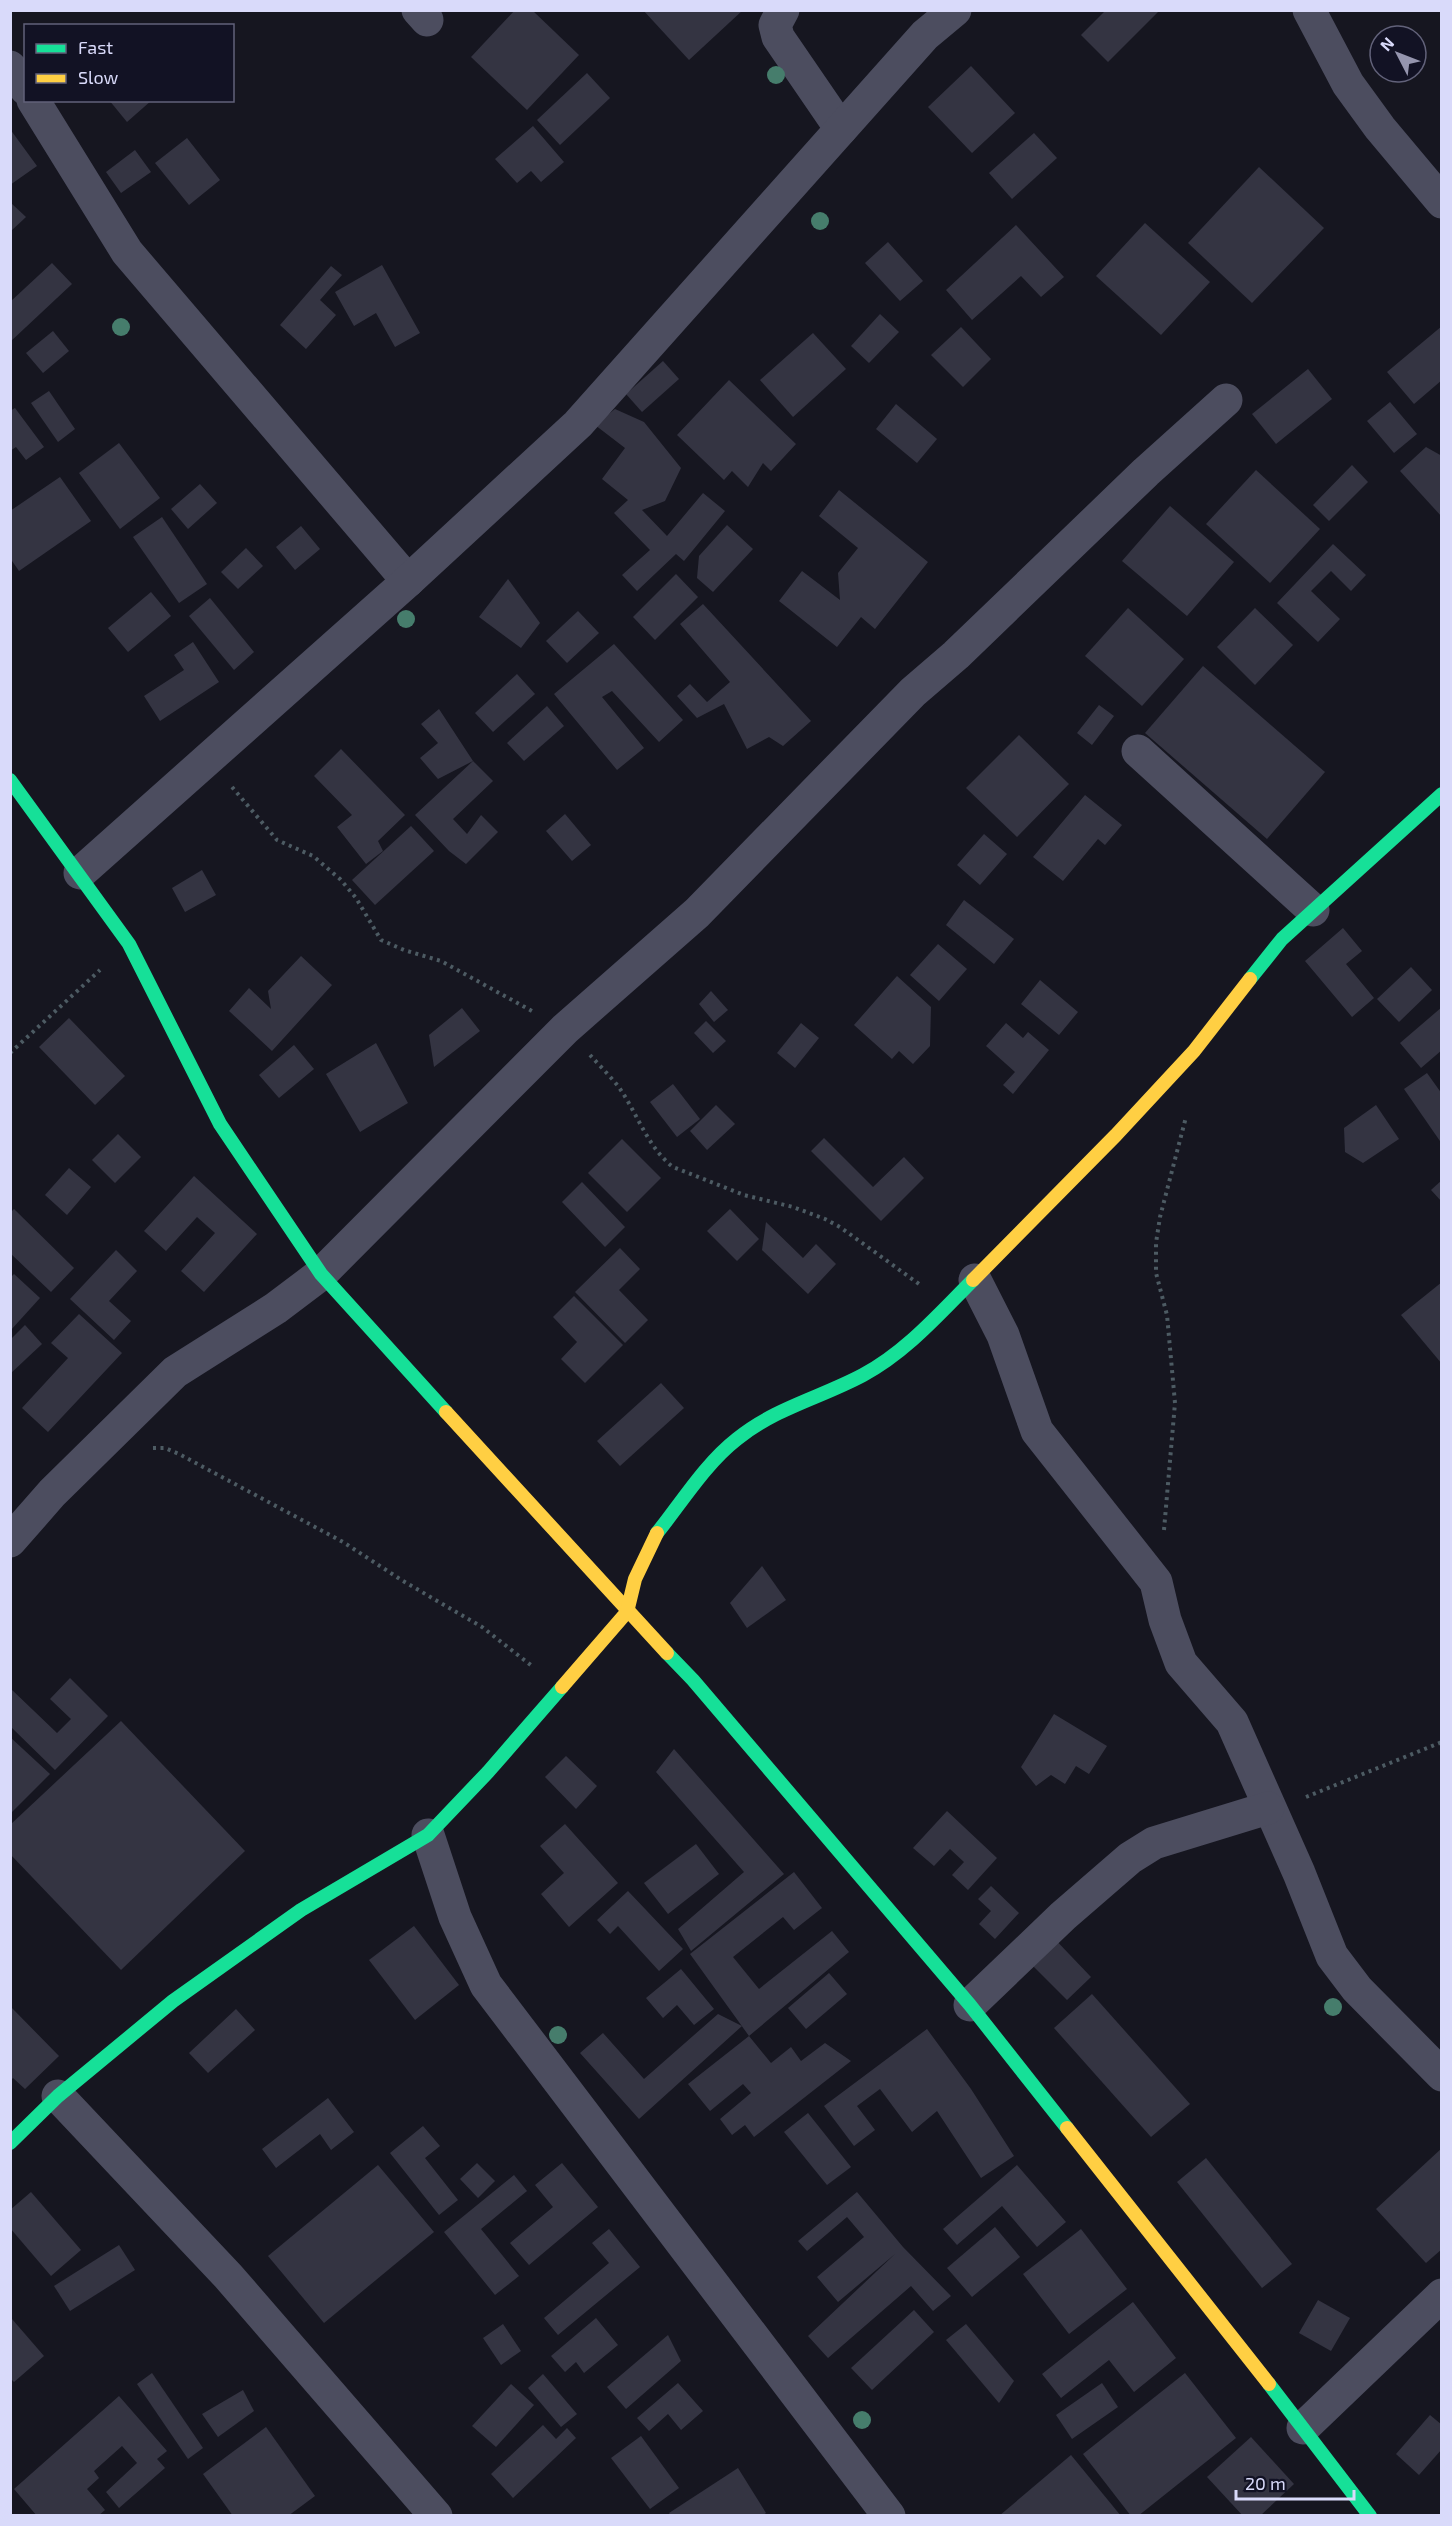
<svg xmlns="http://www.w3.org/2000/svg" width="1452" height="2526" viewBox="0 0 1452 2526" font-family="'Exo 2',sans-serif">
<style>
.building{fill:#343442}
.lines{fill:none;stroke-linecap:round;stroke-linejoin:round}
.path{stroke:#4d5b63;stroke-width:4;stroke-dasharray:3 4.5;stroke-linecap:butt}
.street{stroke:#4c4d5f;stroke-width:33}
.fast{stroke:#16e098;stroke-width:14}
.slow{stroke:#ffcf43;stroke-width:14}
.tree{fill:#467d6c}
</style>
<rect width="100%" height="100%" fill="#161620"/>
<!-- building -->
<g class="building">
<path d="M515,10H532L579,55L527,110L471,57Z"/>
<path d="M643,10H743L689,60Z"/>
<path d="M1106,10H1160L1108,62L1081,35Z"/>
<path d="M971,66L1015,113L972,153L928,107Z"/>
<path d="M587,73L610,98L560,145L537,120Z"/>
<path d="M109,100H152L127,122Z"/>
<path d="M533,126L564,162L541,182L531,171L517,183L495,159Z"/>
<path d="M10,129L37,166L10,185Z"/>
<path d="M1034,133L1057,158L1012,199L989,173Z"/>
<path d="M187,138L220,180L189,205L155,163Z"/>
<path d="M135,150L151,172L121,193L106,172Z"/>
<path d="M1259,167L1324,228L1252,303L1188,243Z"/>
<path d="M10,202L26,217L10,232Z"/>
<path d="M1145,223L1210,282L1161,335L1096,276Z"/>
<path d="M1016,225L1064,277L1041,297L1021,276L972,320L946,290Z"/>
<path d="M888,242L923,281L900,301L865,263Z"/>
<path d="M52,263L72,284L10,342V302Z"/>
<path d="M382,265L420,333L395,347L376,313L354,326L335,292Z"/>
<path d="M331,266L342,275L320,300L336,315L306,349L280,325Z"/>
<path d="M880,314L899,332L869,363L851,346Z"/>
<path d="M1442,326V380L1414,404L1387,372Z"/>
<path d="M961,327L991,359L963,387L931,355Z"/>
<path d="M53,331L69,351L43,373L26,353Z"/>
<path d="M813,333L846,369L793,417L760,380Z"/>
<path d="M663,361L679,379L642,412L626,394Z"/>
<path d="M1308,369L1332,399L1276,444L1252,414Z"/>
<path d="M729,380L796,444L771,471L763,463L748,487L732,471L724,480L677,435Z"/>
<path d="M49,391L75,429L58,442L31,403Z"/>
<path d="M1390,402L1417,434L1394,453L1367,421Z"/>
<path d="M896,404L937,439L917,463L876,429Z"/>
<path d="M15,408L44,447L26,460L16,447L10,451V411Z"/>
<path d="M615,409L644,422L681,468L665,501L642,510L667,536L703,493L725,511L684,561L676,554L637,591L622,575L650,550L614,513L628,500L602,479L625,448L595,425Z"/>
<path d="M119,443L160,498L120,529L79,473Z"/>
<path d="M1426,447L1442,456V517L1400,471Z"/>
<path d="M1352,465L1368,482L1329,521L1313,505Z"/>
<path d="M1256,470L1320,529L1270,583L1206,524Z"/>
<path d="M60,477L91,521L19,571L10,558V511Z"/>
<path d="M200,484L217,503L188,529L171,509Z"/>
<path d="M839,490L928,562L875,629L861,617L837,647L779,601L802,571L840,600L838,573L858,548L819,516Z"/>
<path d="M1170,506L1234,562L1187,616L1122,561Z"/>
<path d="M162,517L207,584L179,603L133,537Z"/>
<path d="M727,525L753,549L713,592L697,578L699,556Z"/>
<path d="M301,526L320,549L295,570L276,547Z"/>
<path d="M1333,544L1366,575L1351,591L1331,571L1311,591L1340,619L1318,642L1277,603Z"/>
<path d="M246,548L263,566L238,589L221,572Z"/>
<path d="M676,574L698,597L655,640L633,617Z"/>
<path d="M508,579L540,623L521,648L479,617Z"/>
<path d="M151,592L171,616L128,652L108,628Z"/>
<path d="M210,598L254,652L234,670L189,616Z"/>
<path d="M703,604L811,721L783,746L769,737L747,749L724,704L697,718L677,696L690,684L707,702L730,682L680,624Z"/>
<path d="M1128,608L1184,659L1142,706L1085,656Z"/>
<path d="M1255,608L1293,645L1255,685L1217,647Z"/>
<path d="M578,611L599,633L567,663L546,641Z"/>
<path d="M193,642L219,682L160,721L144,696L184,670L174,655Z"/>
<path d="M614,644L683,720L659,742L612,691L602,697L644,748L617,770L554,694Z"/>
<path d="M1203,666L1325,772L1267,839L1145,733Z"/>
<path d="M517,674L535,694L493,732L475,713Z"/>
<path d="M1099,705L1114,716L1092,745L1077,733Z"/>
<path d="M547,706L564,726L524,761L507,743Z"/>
<path d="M439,709L473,761L438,779L420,758L438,743L421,724Z"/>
<path d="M1019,735L1069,784L1017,837L966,788Z"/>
<path d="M341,749L405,815L378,841L383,851L366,864L337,827L352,815L314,776Z"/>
<path d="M473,761L493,781L453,819L467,834L481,815L498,832L466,864L449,851L415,815Z"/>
<path d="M1085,795L1122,825L1105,845L1098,839L1063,881L1033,857Z"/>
<path d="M565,814L591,845L572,861L546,831Z"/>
<path d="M411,826L434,851L375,905L352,880Z"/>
<path d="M984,834L1007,854L980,885L957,865Z"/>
<path d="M202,870L216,895L185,912L172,888Z"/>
<path d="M964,900L1014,939L994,964L946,925Z"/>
<path d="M1343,928L1362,951L1346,964L1374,998L1352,1017L1305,961Z"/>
<path d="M938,944L967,969L939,1001L910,975Z"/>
<path d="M301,956L332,985L272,1051L229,1011L249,988L271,1009L268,991Z"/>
<path d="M1411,967L1432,990L1399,1022L1377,999Z"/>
<path d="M897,976L931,1007L930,1046L913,1064L899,1051L892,1059L854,1025Z"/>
<path d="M1040,980L1078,1012L1059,1035L1021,1004Z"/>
<path d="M711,991L728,1010L714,1022L699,1004Z"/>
<path d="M1442,1007V1050L1421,1068L1400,1043Z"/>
<path d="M462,1008L480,1031L434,1067L429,1035Z"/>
<path d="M69,1018L125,1076L95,1105L39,1047Z"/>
<path d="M706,1021L726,1041L713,1053L694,1033Z"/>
<path d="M801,1023L819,1038L795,1068L777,1053Z"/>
<path d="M1006,1023L1023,1038L1028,1032L1049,1050L1013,1094L1003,1085L1015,1072L986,1046Z"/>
<path d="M376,1043L408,1103L360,1132L326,1074Z"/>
<path d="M294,1045L314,1069L279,1098L259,1075Z"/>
<path d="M1427,1073L1442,1094V1144L1404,1089Z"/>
<path d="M673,1084L700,1119L677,1137L650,1102Z"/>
<path d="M716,1105L735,1124L707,1150L690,1131Z"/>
<path d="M1376,1105L1399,1139L1363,1163L1345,1152L1344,1128Z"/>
<path d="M118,1134L141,1157L115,1183L92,1160Z"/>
<path d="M824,1138L873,1187L904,1157L924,1178L881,1221L811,1151Z"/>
<path d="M622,1139L661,1178L627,1212L588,1173Z"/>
<path d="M69,1168L91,1187L67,1215L45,1195Z"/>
<path d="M194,1176L257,1234L204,1292L181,1271L215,1233L197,1217L166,1251L144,1231Z"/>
<path d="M1442,1180V1202L1431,1190Z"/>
<path d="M582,1182L625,1227L605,1247L562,1202Z"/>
<path d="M14,1209L74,1268L51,1292L10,1253V1213Z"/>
<path d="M730,1209L759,1239L737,1261L707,1231Z"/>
<path d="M766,1222L803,1258L816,1244L836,1264L808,1294L762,1250Z"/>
<path d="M620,1248L640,1269L619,1290L648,1320L625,1343L575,1292Z"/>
<path d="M116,1250L137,1271L109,1301L131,1321L114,1340L70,1299Z"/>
<path d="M14,1274L40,1298L10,1331V1278Z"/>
<path d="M1442,1282V1364L1401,1315Z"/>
<path d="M574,1296L623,1345L585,1383L561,1359L577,1342L553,1317Z"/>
<path d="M79,1314L122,1353L48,1432L22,1408L68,1358L51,1343Z"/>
<path d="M25,1325L42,1344L10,1374V1340Z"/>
<path d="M661,1383L684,1408L620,1466L597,1441Z"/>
<path d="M762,1566L786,1600L747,1628L730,1603Z"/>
<path d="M70,1678L108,1716L55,1770L10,1726V1688L57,1733L71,1719L50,1699Z"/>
<path d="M1054,1714L1107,1746L1089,1774L1076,1766L1065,1784L1051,1775L1036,1786L1021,1767Z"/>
<path d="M121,1721L245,1851L121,1970L10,1854V1825Z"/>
<path d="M10,1737L50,1774L10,1814Z"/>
<path d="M674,1749L784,1874L691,1951L678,1929L744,1872L656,1772Z"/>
<path d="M566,1756L597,1786L576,1809L545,1777Z"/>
<path d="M947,1811L997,1858L968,1890L952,1875L964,1862L950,1849L934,1866L913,1848Z"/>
<path d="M565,1824L618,1883L569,1927L541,1894L564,1873L540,1846Z"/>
<path d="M696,1844L719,1874L668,1914L644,1883Z"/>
<path d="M794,1872L822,1908L794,1930L783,1917L733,1957L759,1989L832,1931L849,1952L749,2036L690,1954Z"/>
<path d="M991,1886L1019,1913L995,1939L979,1924L991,1911L978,1899Z"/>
<path d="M628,1891L683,1949L659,1971L618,1926L610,1934L597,1920Z"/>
<path d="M414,1926L459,1985L415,2020L369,1960Z"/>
<path d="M1049,1933L1091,1977L1067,2000L1024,1957Z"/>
<path d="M681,1969L714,2009L694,2025L677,2005L663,2018L646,1998Z"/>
<path d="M829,1973L847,1994L806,2029L788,2008Z"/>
<path d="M1092,1994L1190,2104L1151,2137L1054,2028Z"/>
<path d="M10,2006L59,2056L25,2089L13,2078L10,2081Z"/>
<path d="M236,2009L255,2030L208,2073L189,2053Z"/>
<path d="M718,2014L742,2026L639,2119L580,2053L603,2033L644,2079Z"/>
<path d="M927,2029L971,2089L1014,2156L981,2178L937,2111L912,2132L880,2089L857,2106L875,2130L854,2146L824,2106Z"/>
<path d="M749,2036L771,2063L791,2047L801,2061L825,2043L851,2061L754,2137L745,2125L732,2135L720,2119L751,2093L743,2084L710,2111L688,2084Z"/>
<path d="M328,2098L354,2132L331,2150L320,2134L276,2168L262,2149Z"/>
<path d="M808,2113L851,2167L827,2185L784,2132Z"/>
<path d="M423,2126L440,2146L425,2158L458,2200L439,2215L390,2153Z"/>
<path d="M1442,2148V2249L1426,2263L1376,2209Z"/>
<path d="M1206,2158L1292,2264L1262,2288L1177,2182Z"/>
<path d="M477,2163L495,2181L478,2198L460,2179Z"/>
<path d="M562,2163L598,2207L529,2265L510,2243L553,2207L535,2185Z"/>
<path d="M378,2165L434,2232L324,2323L268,2256Z"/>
<path d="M1017,2165L1066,2222L1037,2247L1002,2206L957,2245L943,2229Z"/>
<path d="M514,2175L527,2191L481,2229L519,2276L495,2295L444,2232Z"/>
<path d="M31,2192L81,2250L51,2276L10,2228V2210Z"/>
<path d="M857,2192L903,2247L951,2296L933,2311L911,2286L828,2358L808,2336L895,2254L838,2302L817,2277L864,2237L847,2217L807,2251L798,2241Z"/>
<path d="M995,2227L1020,2257L972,2297L947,2268Z"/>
<path d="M609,2229L640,2267L558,2335L544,2318L609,2263L592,2243Z"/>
<path d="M1081,2229L1127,2289L1069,2334L1023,2274Z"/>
<path d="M119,2245L135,2270L70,2311L54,2286Z"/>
<path d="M1318,2300L1350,2318L1331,2351L1299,2333Z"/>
<path d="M1133,2302L1176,2358L1134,2392L1109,2360L1061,2398L1042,2374Z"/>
<path d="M914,2310L934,2332L872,2390L851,2368Z"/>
<path d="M596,2318L618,2345L584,2373L576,2362L565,2372L551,2356Z"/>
<path d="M12,2319L44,2356L14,2382L10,2378V2321Z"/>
<path d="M503,2324L521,2351L501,2365L483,2338Z"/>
<path d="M966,2324L1014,2381L999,2403L946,2340Z"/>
<path d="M668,2335L681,2361L626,2409L607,2387Z"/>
<path d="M152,2373L203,2448L188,2459L137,2384Z"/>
<path d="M1185,2373L1236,2438L1138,2516H1131L1083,2454Z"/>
<path d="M543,2374L577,2414L561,2427L528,2388Z"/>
<path d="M678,2383L703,2411L681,2430L668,2414L649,2431L637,2418Z"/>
<path d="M1102,2383L1118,2407L1072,2439L1056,2415Z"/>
<path d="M511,2384L534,2405L496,2447L472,2426Z"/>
<path d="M243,2390L254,2411L218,2437L202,2414Z"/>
<path d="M119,2396L167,2451L157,2459L165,2468L119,2508L106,2492L137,2463L122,2446L94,2471L99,2478L87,2489L105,2510L98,2516H37L14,2489Z"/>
<path d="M1430,2415L1442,2425V2449L1419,2475L1396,2454Z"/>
<path d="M543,2425L556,2439L567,2428L576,2438L513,2498L491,2474Z"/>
<path d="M266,2427L315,2496L288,2516H233L203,2474Z"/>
<path d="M641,2436L679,2488L650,2509L611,2458Z"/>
<path d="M1251,2437L1294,2484L1260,2516H1243L1207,2477Z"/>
<path d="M1071,2455L1121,2516H999Z"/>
<path d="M738,2468L766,2513L762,2516H671L669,2513Z"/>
</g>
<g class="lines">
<!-- path -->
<g class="path">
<path d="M232,787L277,840L313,856L340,879L356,898L381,940L404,950L441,961L532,1011"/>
<path d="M10,1053L100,970"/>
<path d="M590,1055C599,1065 609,1075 618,1086C637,1112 647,1147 673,1167L744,1195L793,1207L825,1219L840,1227L919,1284"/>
<path d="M153,1448H165L179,1454L343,1542L403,1581L482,1627L532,1666"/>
<path d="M1164,1530L1175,1403L1167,1315L1156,1273V1243L1160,1217L1186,1117"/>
<path d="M1306,1797L1442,1742"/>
</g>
<!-- street -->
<g class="street">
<path d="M418,10L427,20"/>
<path d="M783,10L775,25L778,37L841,129"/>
<path d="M1309,10L1348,84L1380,128L1442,202"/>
<path d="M10,67L26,89"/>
<path d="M33,100L127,252L408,581"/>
<path d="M1138,751L1313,910"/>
<path d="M80,873L408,581L578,424L925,35L955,10"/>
<path d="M975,1280L1003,1335L1037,1431L1156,1582L1165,1620L1181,1663L1232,1722L1299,1873L1332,1956L1357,1989L1442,2075"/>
<path d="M10,1541L52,1493L175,1372L276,1308L321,1274L565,1029L697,913L913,692L956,655L1146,472L1226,400"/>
<path d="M428,1835L455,1917L486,1985L889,2516"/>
<path d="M970,2005L1063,1916L1130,1858L1154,1843L1268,1808"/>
<path d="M58,2096L228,2276L436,2516"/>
<path d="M1303,2428L1442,2295"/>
</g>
<!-- fast -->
<g class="fast">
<path d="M10,780L129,944L220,1124L321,1274L446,1412"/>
<path d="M1250,979L1282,939L1442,794"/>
<path d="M657,1533C682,1502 705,1464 737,1439C775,1408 820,1398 863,1375C906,1352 939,1314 973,1280"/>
<path d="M667,1653L693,1680L970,2005L1067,2128"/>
<path d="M10,2143L58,2096L173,2001L301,1910L428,1835L488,1772L562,1687"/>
<path d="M1269,2384L1370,2516"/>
</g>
<!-- slow -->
<g class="slow">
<path d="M973,1280L1116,1135L1194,1051L1250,979"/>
<path d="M446,1412L667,1653"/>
<path d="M562,1687L627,1612L635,1579L657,1533"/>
<path d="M1067,2128L1269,2384"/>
</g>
</g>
<!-- trees -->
<g class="tree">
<circle cx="776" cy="75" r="9"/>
<circle cx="820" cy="221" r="9"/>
<circle cx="121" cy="327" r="9"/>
<circle cx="406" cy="619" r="9"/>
<circle cx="1333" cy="2007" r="9"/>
<circle cx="558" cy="2035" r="9"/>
<circle cx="862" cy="2420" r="9"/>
</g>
<!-- border -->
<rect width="1452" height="2526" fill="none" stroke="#d9dafa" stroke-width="24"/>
<!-- legend -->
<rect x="24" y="24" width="210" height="78" fill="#121224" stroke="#62627a" stroke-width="1.5"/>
<rect x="36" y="44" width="30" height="9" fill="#16e098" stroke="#62627a" stroke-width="1.5"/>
<text x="78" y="54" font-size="18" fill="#d9dafa">Fast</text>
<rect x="36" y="74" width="30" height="9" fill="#ffcf43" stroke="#62627a" stroke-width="1.5"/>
<text x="78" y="84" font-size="18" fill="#d9dafa">Slow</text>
<!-- north arrow -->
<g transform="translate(1398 54) rotate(312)"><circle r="28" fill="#121224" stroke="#62627a" stroke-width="1.5"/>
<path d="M0-4.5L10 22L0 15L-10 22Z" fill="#9595ae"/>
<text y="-9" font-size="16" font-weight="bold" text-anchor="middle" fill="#d9dafa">N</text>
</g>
<!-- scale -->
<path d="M1236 2490v9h118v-9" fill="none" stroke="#d9dafa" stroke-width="3"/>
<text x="1245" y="2490" font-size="18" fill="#d9dafa" stroke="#121224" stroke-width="4.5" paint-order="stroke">20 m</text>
</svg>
